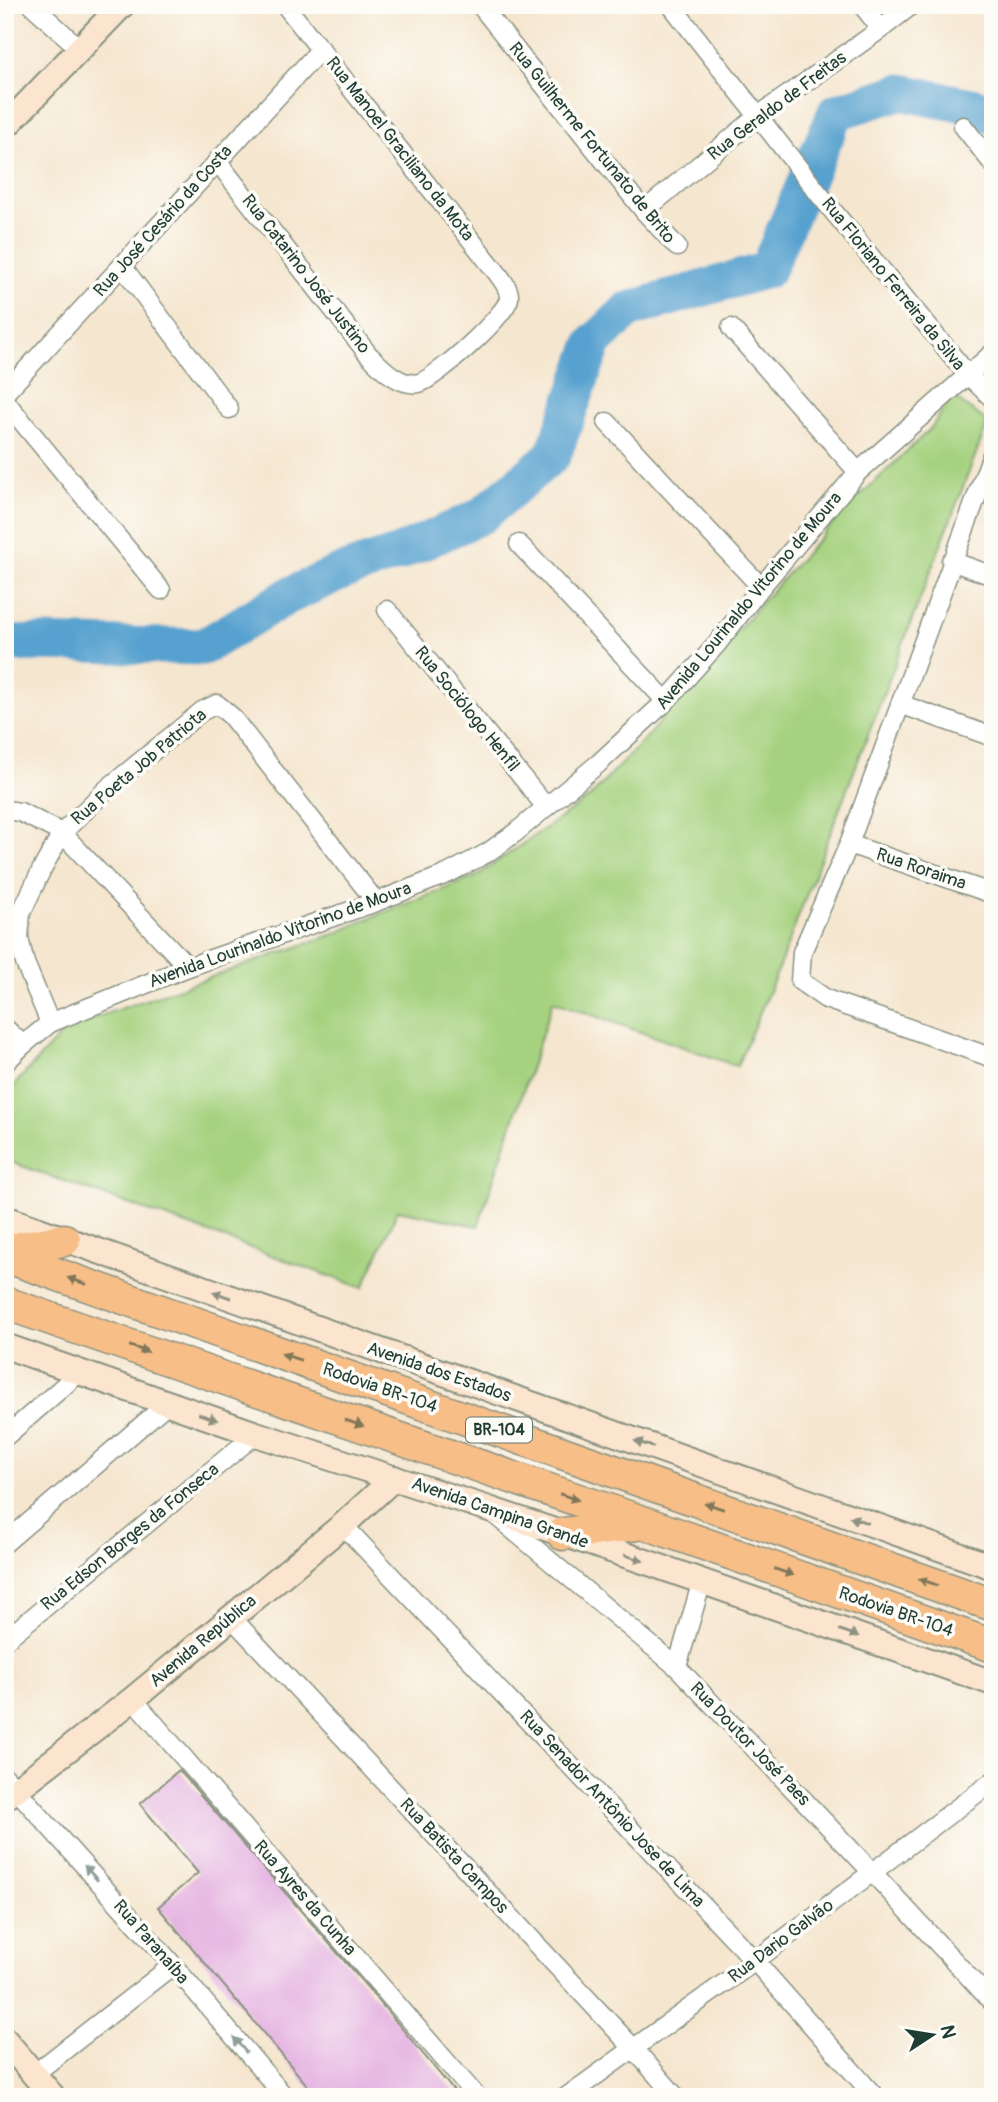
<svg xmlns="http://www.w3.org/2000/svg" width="998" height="2102" viewBox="0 0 998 2102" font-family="Pangolin,sans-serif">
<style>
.park{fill:#a6d27f;stroke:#62885a;stroke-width:2}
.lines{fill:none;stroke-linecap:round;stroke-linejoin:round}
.river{stroke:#57a1cf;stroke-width:37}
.building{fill:#e3aee0}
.street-casing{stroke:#8a9282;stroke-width:21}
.secondary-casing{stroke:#8a9282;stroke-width:28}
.highway-casing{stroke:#8a9282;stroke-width:35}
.street{stroke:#fff;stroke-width:18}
.secondary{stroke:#fce5cf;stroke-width:24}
.highway{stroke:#f7be87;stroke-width:32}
.oneway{fill:#807759}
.oneway2{fill:#8e9182}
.oneway3{fill:#8f9e9a}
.labels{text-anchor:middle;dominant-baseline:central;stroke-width:7;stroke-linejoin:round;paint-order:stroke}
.shield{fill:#fdfcf7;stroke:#62766e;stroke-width:2}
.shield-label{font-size:16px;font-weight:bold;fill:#1f3d34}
.street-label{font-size:18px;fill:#1f3d34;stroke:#fdfcf7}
</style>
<rect width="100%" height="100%" fill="#fdfcf7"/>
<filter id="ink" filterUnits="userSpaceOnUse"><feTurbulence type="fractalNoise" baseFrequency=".0143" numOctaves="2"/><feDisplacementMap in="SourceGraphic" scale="14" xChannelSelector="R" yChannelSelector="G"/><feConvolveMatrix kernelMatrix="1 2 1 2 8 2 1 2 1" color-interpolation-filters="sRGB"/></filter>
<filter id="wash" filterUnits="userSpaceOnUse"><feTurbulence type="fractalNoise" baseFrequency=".00686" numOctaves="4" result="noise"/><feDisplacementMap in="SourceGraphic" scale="28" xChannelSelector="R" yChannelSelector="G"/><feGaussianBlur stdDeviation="1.57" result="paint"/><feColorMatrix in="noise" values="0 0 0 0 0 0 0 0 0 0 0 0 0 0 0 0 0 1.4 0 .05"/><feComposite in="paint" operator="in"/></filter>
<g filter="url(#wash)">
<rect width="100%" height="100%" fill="#f5e6cf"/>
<!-- park -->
<path class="park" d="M952,396L988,422L775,977L737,1066L553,1001L478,1226L398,1210L363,1288L5,1160V1095L68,1027L337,933L365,920L475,877L590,797L651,732L760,604L843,512L931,428Z"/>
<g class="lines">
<!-- river -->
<path class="river" d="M5,644L42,643L203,647L288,596L344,571L399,553L481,516L553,455L594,343L628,310L767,270L836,112L900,92L976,107L993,116"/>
</g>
<g id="blocks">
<!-- building -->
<path class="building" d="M179,1770L373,1994L459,2097H317L158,1907L198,1873L140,1804Z"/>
</g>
</g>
<g filter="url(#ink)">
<use href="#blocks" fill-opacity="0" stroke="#8a9282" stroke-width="2"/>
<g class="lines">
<!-- street casing -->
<g class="street-casing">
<g id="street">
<path d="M32,5L80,49"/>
<path d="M480,5L644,211L677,247"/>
<path d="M671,5L819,194L968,375L993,399"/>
<path d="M862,5L881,29"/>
<path d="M963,126L993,164"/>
<path d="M217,161L368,354C381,367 399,387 419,383C435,379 508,314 509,298C510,288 500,277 494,269L285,5"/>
<path d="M644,211L758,116L881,29L912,5"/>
<path d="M122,266L229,409"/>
<path d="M731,328L858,472"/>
<path d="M5,393L321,49"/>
<path d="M5,401L161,590"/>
<path d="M607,422L761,587"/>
<path d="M993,452L849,844L802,952L800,981L826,999L993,1058"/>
<path d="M519,544L666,701"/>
<path d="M951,561L993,576"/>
<path d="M387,610L546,807"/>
<path d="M900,704L993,737"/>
<path d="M5,810L20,812L62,833L188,967"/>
<path d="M849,844L993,894"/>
<path d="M50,1023L25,963L19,938L21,913L42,869L62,833L108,788L202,711L217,704L231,716L376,902"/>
<path d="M5,1028L23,1045"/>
<path d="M5,1063L23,1045L50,1023L188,967L376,902L447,874L487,853L515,833L599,763L666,701L717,644L761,587L858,472L993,353"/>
<path d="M5,1437L80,1372"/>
<path d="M495,1515L677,1667L872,1872L993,2003"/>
<path d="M343,1525L755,1961L875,2097"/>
<path d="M5,1543L168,1403"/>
<path d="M231,1617L634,2049L676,2097"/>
<path d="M5,1640L256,1434"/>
<path d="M677,1667L702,1581"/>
<path d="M133,1699L477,2097"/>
<path d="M5,1777L173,1965L285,2097"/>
<path d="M34,2074L173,1965"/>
<path d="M566,2097L755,1961L993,1781"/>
</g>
</g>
<!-- secondary casing -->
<g class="secondary-casing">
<g id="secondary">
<path d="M5,127L122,5"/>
<path d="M5,1218L993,1567"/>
<path d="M5,1346L256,1434L486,1508L652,1564L993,1683"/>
<path d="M5,1798L133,1699L343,1525L394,1478"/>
<path d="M5,2040L53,2097"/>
</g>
</g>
<!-- highway casing -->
<g class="highway-casing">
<g id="highway">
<path d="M5,1251L64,1240"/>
<path d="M5,1256L993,1605"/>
<path d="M5,1303L645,1523L993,1646"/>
<path d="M563,1534L638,1524"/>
</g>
</g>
<!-- street -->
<use href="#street" class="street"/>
<!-- secondary -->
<use href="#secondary" class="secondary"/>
<!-- highway -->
<use href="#highway" class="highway"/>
</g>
<!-- one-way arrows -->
<defs><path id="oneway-solid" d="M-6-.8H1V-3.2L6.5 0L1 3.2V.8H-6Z" transform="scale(1.75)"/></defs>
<g class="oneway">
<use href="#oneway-solid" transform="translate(77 1281) rotate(-161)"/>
<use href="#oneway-solid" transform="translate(139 1349) rotate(19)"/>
<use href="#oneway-solid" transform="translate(291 1357) rotate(-161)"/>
<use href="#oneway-solid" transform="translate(354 1423) rotate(19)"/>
<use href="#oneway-solid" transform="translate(569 1497) rotate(19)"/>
<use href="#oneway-solid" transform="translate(714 1506) rotate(-161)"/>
<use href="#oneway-solid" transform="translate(784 1572) rotate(19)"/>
<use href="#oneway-solid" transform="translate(928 1582) rotate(-161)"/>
</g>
<g class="oneway2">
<use href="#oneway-solid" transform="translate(222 1295) rotate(-161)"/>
<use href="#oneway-solid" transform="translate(208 1417) rotate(19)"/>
<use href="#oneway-solid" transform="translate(644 1444) rotate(-161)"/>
<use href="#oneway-solid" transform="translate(859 1520) rotate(-161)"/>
<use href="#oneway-solid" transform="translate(634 1558) rotate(18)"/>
<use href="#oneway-solid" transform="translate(849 1633) rotate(19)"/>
</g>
<g class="oneway3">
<use href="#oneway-solid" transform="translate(91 1873) rotate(-132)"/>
<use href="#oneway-solid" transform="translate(240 2045) rotate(-130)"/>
</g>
</g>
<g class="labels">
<!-- shield labels -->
<rect class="shield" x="466" y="1417.5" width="66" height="25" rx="5"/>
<g class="shield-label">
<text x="499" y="1430">BR-104</text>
</g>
<!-- street labels -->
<g class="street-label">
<text transform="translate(777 106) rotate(-37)">Rua Geraldo de Freitas</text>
<text transform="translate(592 143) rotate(51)">Rua Guilherme Fortunato de Brito</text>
<text transform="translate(400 149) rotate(52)">Rua Manoel Graciliano da Mota</text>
<text transform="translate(163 221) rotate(-48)">Rua José Cesário da Costa</text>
<text transform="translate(306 274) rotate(52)">Rua Catarino José Justino</text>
<text transform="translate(893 284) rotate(51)">Rua Floriano Ferreira da Silva</text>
<text transform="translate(749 601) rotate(-50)">Avenida Lourinaldo Vitorino de Moura</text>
<text transform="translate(467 709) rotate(51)">Rua Sociólogo Henfil</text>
<text transform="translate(139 767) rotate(-40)">Rua Poeta Job Patriota</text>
<text transform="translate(921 869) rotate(19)">Rua Roraima</text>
<text transform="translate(280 935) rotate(-20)">Avenida Lourinaldo Vitorino de Moura</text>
<text transform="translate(439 1372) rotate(19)">Avenida dos Estados</text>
<text transform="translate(380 1388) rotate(19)">Rodovia BR-104</text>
<text transform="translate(500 1513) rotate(19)">Avenida Campina Grande</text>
<text transform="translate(130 1537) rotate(-39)">Rua Edson Borges da Fonseca</text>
<text transform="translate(896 1612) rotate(19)">Rodovia BR-104</text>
<text transform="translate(203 1641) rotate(-40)">Avenida República</text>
<text transform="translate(750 1744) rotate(46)">Rua Doutor José Paes</text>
<text transform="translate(612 1809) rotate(47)">Rua Senador Antônio Jose de Lima</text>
<text transform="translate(454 1856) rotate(47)">Rua Batista Campos</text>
<text transform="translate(305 1898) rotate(49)">Rua Ayres da Cunha</text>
<text transform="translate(781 1941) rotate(-37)">Rua Dario Galvão</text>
<text transform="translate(151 1942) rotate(49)">Rua Paranaíba</text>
</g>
</g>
<!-- margin -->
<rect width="998" height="2102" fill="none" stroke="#fdfcf7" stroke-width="28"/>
<!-- north arrow -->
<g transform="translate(932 2035) rotate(78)" stroke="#fdfcf7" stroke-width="5" paint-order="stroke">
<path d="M0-5L12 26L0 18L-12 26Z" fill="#1f3d34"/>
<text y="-10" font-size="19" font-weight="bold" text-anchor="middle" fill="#1f3d34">N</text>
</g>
</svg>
